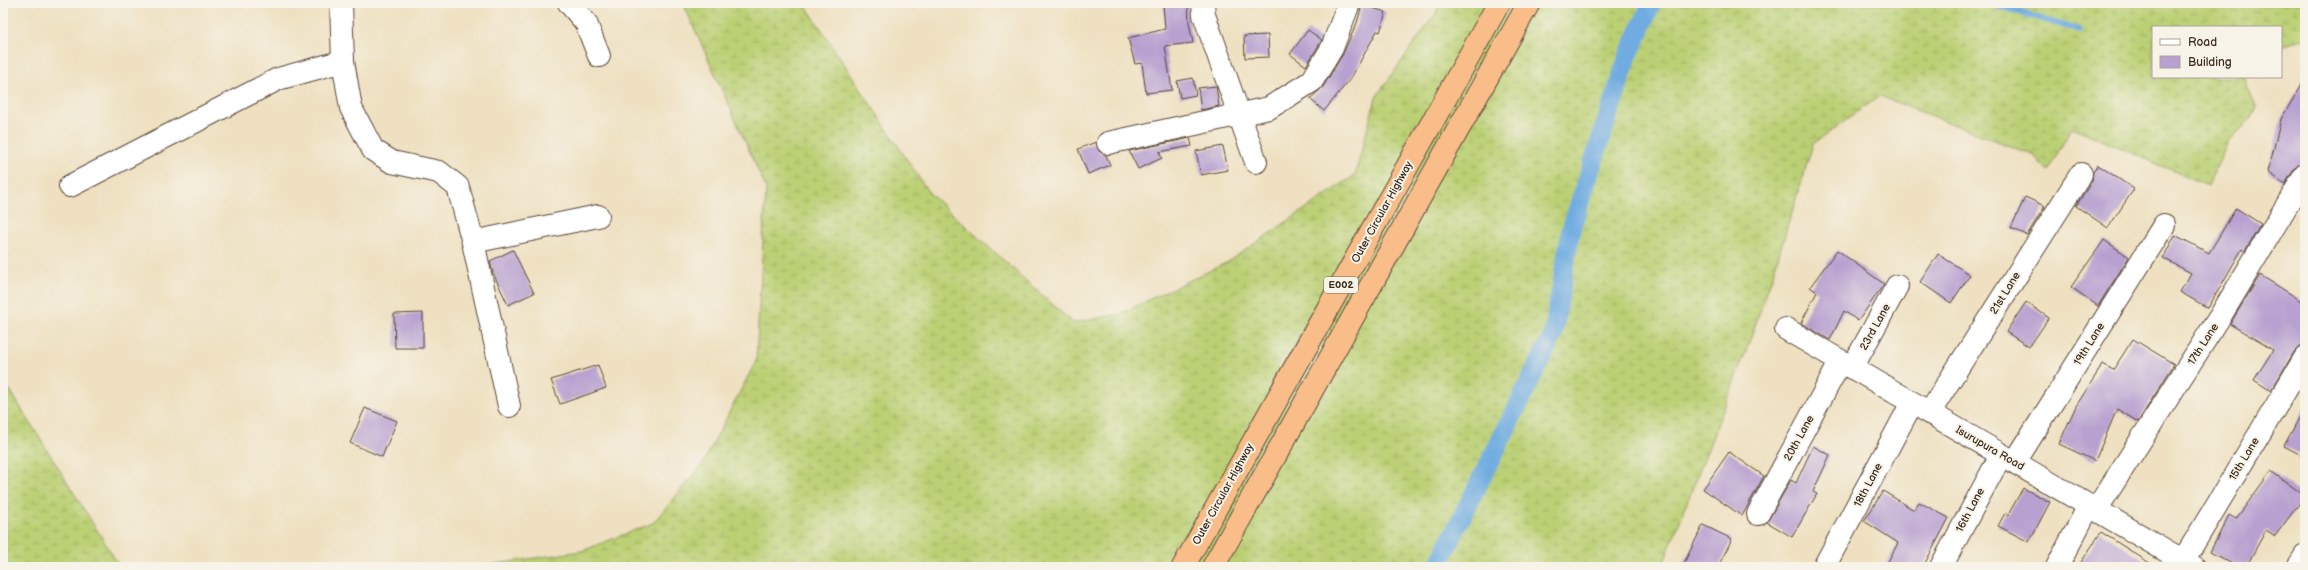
<svg xmlns="http://www.w3.org/2000/svg" width="2308" height="570" viewBox="0 0 2308 570" font-family="'Balsamiq Sans',sans-serif">
<style>
.wetland{fill:url(#wetland-marsh);stroke:#7b7d49}
.lines{fill:none;stroke-linecap:round;stroke-linejoin:round}
.stream{stroke:#6face1;stroke-width:5.5}
.canal{stroke:#6face1;stroke-width:19}
.building{fill:#b8a1d0}
.minor-casing{stroke:#564536;stroke-width:24}
.highway-casing{stroke:#564536;stroke-width:24}
.minor{stroke:#fff;stroke-width:22}
.highway{stroke:#f8bd89;stroke-width:22}
.labels{text-anchor:middle;dominant-baseline:central;stroke-width:4;stroke-linejoin:round;paint-order:stroke}
.shield{fill:#f7f3e8;stroke:#73665b;stroke-width:1}
.shield-label{font-size:10px;font-weight:bold;fill:#3b2a1e}
.street-label{font-size:11px;fill:#3b2a1e;stroke:#f7f3e8}
</style>
<defs>
<pattern id="wetland-marsh" width="20" height="14" patternUnits="userSpaceOnUse"><rect width="20" height="14" fill="#bbd074"/><path d="M1 5h8M5 5V1M11 12h8M15 12V8" fill="none" stroke="#a2b364"/></pattern>
</defs>
<rect width="100%" height="100%" fill="#f7f3e8"/>
<filter id="ink" filterUnits="userSpaceOnUse"><feTurbulence type="fractalNoise" baseFrequency=".025" numOctaves="2"/><feDisplacementMap in="SourceGraphic" scale="8" xChannelSelector="R" yChannelSelector="G"/><feConvolveMatrix kernelMatrix="1 2 1 2 8 2 1 2 1" color-interpolation-filters="sRGB"/></filter>
<filter id="wash" filterUnits="userSpaceOnUse"><feTurbulence type="fractalNoise" baseFrequency=".012" numOctaves="4" result="noise"/><feDisplacementMap in="SourceGraphic" scale="16" xChannelSelector="R" yChannelSelector="G"/><feGaussianBlur stdDeviation="0.9" result="paint"/><feColorMatrix in="noise" values="0 0 0 0 0 0 0 0 0 0 0 0 0 0 0 0 0 1.4 0 .05"/><feComposite in="paint" operator="in"/></filter>
<g filter="url(#wash)">
<rect width="100%" height="100%" fill="#eee0c0"/>
<!-- wetland -->
<g class="wetland">
<path d="M683,3H804L929,193L1073,323L1119,314L1228,262L1355,175L1376,97L1436,13L1440,3H2305V38L2281,47V27H2153V77H2245L2244,81L2256,107L2249,121L2228,142L2208,186L2072,127L2048,171L2033,155L1880,96L1813,144L1771,280L1746,351L1662,567H475L582,551L653,523L702,465L756,361L766,188Z"/>
<path d="M3,379L120,567H3Z"/>
</g>
<g class="lines">
<!-- stream -->
<path class="stream" d="M1989,3L2079,30"/>
<!-- canal -->
<path class="canal" d="M1437,567L1553,335L1571,229L1628,56L1652,3"/>
</g>
<g id="blocks">
<!-- building -->
<g class="building">
<path d="M1163,3H1188L1189,23L1193,43L1165,46L1172,90L1146,93L1142,63L1135,64L1128,38L1165,29Z"/>
<path d="M1362,5L1386,12L1380,32L1377,31L1351,78L1324,111L1310,99L1323,87L1343,54L1357,23Z"/>
<path d="M1308,30L1322,40L1306,66L1290,54Z"/>
<path d="M1268,35L1269,57L1245,58L1244,36Z"/>
<path d="M1193,78L1196,95L1180,98L1177,81Z"/>
<path d="M2305,79V160L2295,168L2285,184L2268,172L2281,119Z"/>
<path d="M1216,86L1219,106L1201,110L1198,88Z"/>
<path d="M1190,138L1192,146L1159,152L1162,158L1138,169L1129,151Z"/>
<path d="M1096,142L1099,151L1106,155L1110,165L1088,174L1078,149Z"/>
<path d="M1223,146L1228,170L1201,175L1196,151Z"/>
<path d="M2098,165L2134,189L2108,228L2076,206L2092,181L2093,172Z"/>
<path d="M2025,197L2045,206L2027,235L2011,228Z"/>
<path d="M2236,208L2261,224L2245,251L2242,249L2208,308L2180,292L2191,273L2163,258L2175,235L2209,253Z"/>
<path d="M2104,240L2129,257L2098,306L2071,287Z"/>
<path d="M513,250L534,293L508,305L493,273L490,261Z"/>
<path d="M1837,250L1884,284L1858,321L1844,311L1830,340L1801,323L1817,292L1810,287Z"/>
<path d="M1938,254L1970,275L1951,303L1920,282Z"/>
<path d="M2260,275L2305,303V342L2294,352L2271,391L2254,380L2273,350L2230,324Z"/>
<path d="M2026,302L2049,318L2029,347L2006,332Z"/>
<path d="M423,313V348H395L394,314Z"/>
<path d="M2133,339L2174,364L2138,422L2117,409L2095,461L2059,444L2076,406L2103,364L2113,370Z"/>
<path d="M598,365L606,388L560,404L551,380Z"/>
<path d="M2305,407V457L2284,446Z"/>
<path d="M365,408L397,421L382,457L350,443Z"/>
<path d="M1813,446L1830,455L1813,492L1817,494L1792,537L1767,522L1791,480L1796,483Z"/>
<path d="M1729,452L1764,476L1742,516L1703,489Z"/>
<path d="M2271,471L2305,496L2275,536L2266,530L2246,567H2238L2210,552L2229,515L2236,519Z"/>
<path d="M2023,488L2050,502L2029,542L1998,526L2005,513L2008,515Z"/>
<path d="M1883,491L1914,510L1919,502L1949,518L1923,567H1885L1898,543L1864,521Z"/>
<path d="M1703,525L1732,539L1718,567H1682Z"/>
<path d="M2101,532L2156,567H2078Z"/>
</g>
</g>
</g>
<g filter="url(#ink)">
<use href="#blocks" fill-opacity="0" stroke="#564536" stroke-width="1"/>
<g class="lines">
<!-- minor casing -->
<g class="minor-casing">
<g id="minor">
<path d="M341,3L343,61L351,108L373,150L392,162L439,172L458,187L473,242L509,406"/>
<path d="M569,3L586,23L599,56"/>
<path d="M1203,3L1204,15L1256,162"/>
<path d="M1108,143L1269,108L1312,81L1332,48L1349,3"/>
<path d="M70,186L278,79L343,61"/>
<path d="M473,242L598,216"/>
<path d="M1786,329L2194,567"/>
<path d="M1852,368L1897,286"/>
<path d="M1929,413L2081,174"/>
<path d="M2015,462L2164,225"/>
<path d="M2096,510L2221,315L2305,175"/>
<path d="M1758,514L1841,361"/>
<path d="M2183,561L2305,358"/>
<path d="M1824,567L1912,403"/>
<path d="M1941,567L2001,455"/>
<path d="M2057,567L2089,506"/>
<path d="M2298,567L2305,556"/>
</g>
</g>
<!-- highway casing -->
<g class="highway-casing">
<g id="highway">
<path d="M1183,567L1499,3"/>
<path d="M1213,567L1529,3"/>
</g>
</g>
<!-- minor -->
<use href="#minor" class="minor"/>
<!-- highway -->
<use href="#highway" class="highway"/>
</g>
</g>
<g class="labels">
<!-- shield labels -->
<rect class="shield" x="1324" y="277" width="34" height="16" rx="3"/>
<g class="shield-label">
<text x="1341" y="285">E002</text>
</g>
<!-- street labels -->
<g class="street-label">
<text transform="translate(1382 212) rotate(-61)">Outer Circular Highway</text>
<text transform="translate(2005 293) rotate(-58)">21st Lane</text>
<text transform="translate(1875 327) rotate(-61)">23rd Lane</text>
<text transform="translate(2089 344) rotate(-58)">19th Lane</text>
<text transform="translate(2203 344) rotate(-57)">17th Lane</text>
<text transform="translate(1799 438) rotate(-61)">20th Lane</text>
<text transform="translate(1990 448) rotate(30)">Isurupura Road</text>
<text transform="translate(2244 459) rotate(-59)">15th Lane</text>
<text transform="translate(1868 485) rotate(-62)">18th Lane</text>
<text transform="translate(1223 494) rotate(-61)">Outer Circular Highway</text>
<text transform="translate(1970 510) rotate(-62)">16th Lane</text>
</g>
</g>
<!-- margin -->
<rect width="2308" height="570" fill="none" stroke="#f7f3e8" stroke-width="16"/>
<!-- legend -->
<rect x="2152" y="26" width="130" height="52" fill="#f7f3e8" stroke="#aca397"/>
<rect x="2160" y="39" width="20" height="6" fill="#ffffff" stroke="#aca397"/>
<text x="2188" y="46" font-size="12" fill="#3b2a1e">Road</text>
<rect x="2160" y="56" width="20" height="12" fill="#b8a1d0" stroke="#aca397"/>
<text x="2188" y="66" font-size="12" fill="#3b2a1e">Building</text>
</svg>
